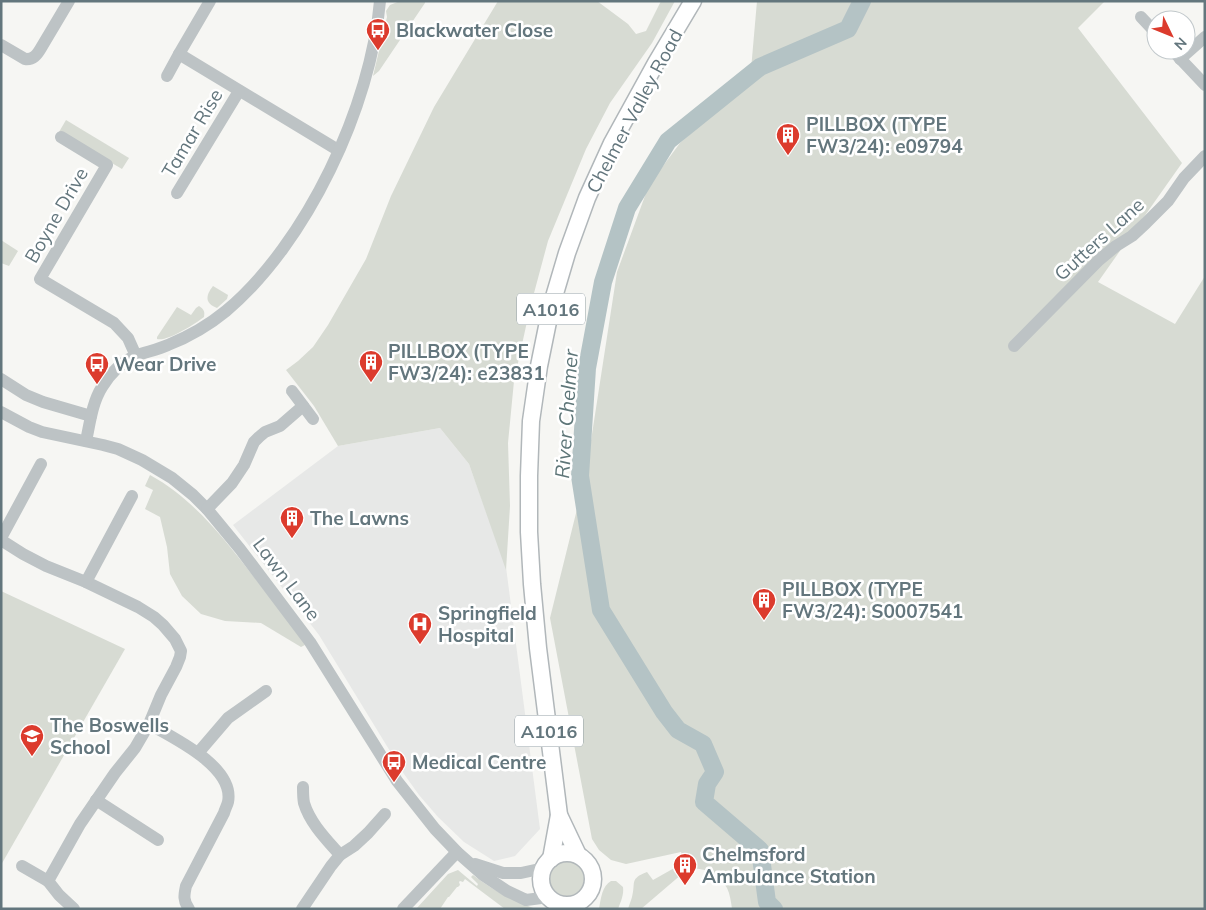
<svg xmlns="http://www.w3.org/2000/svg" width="1206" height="910" viewBox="0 0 1206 910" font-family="Mulish,sans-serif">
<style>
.built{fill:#e7e8e7}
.green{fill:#d7dbd3}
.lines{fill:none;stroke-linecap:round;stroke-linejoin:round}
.river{stroke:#b4c3c5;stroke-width:18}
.major-casing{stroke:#b1b7ba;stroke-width:19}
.minor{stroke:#bdc3c5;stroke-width:12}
.major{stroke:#fff;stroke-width:16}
.labels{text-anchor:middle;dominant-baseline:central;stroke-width:5;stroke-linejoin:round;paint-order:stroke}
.shield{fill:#fff;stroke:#929fa4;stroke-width:1}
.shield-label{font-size:18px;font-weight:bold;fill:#63767d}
.poi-label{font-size:19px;font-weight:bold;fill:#63767d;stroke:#fff;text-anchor:start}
.street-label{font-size:19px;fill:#63767d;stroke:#fff}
.water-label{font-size:20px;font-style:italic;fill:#5e7678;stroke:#fff}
</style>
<rect width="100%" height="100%" fill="#f6f6f3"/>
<!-- built -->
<path class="built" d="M440,428L469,464L506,567L540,829L515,856L494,861L464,842L438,817L419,795L404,774L319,635L233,525L338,446Z"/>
<!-- green -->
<g class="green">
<path d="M400,1H425V3L379,71L373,76L387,17L386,11L390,5Z"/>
<path d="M498,1H597L628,24L636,34L646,31L661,1H675L652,43L610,103L586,149L548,241L530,308L514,381L508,443L510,506L506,570L469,464L440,428L338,446L314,406L286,370L298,361L313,347L328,325L366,259L391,196L434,107Z"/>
<path d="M757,1H1105L1078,28L1182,163L1098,282L1175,324L1205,276V909H732C731,902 730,894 727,888C718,872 706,869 689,868L641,909H628C629,905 631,901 632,897C636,882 629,879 647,872L653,880L685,862L681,852L626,864L611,860L599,850L592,839L550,618L586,473L617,272L649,185L680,143L750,81Z"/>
<path d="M66,120L129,158L122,169L59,132Z"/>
<path d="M1,240L18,251L9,266L1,263Z"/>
<path d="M213,286L228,295L227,299L217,308C204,303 206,295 213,286Z"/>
<path d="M199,306C204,309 205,312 204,317C195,324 167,342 157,339V337L177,307L191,315L196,308Z"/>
<path d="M150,475C192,498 221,535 250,572C269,596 288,620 307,644L301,647L261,623L225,621L201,614L182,596L170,574L167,547L160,517L145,509L153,490L145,486Z"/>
<path d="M1,591L125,649L1,865Z"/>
<circle cx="568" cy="880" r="19"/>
<path d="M458,870L477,886L478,884L471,877L473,875C492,890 512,900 536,909H505L465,879L463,882L460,881L459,882L460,885L458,887H457L449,897H448L440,909H416L448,874Z"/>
<path d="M611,881H616L623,887C624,895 621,901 618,909H599C601,898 602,886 611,881Z"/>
</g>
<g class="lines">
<!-- river -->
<path class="river" d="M774,909L767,902L760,850L704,802L707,784L715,772L703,744L678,730L664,712L601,610L580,476L587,368L603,282L627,208L668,141L760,67L848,29L862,1"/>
<!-- major casing -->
<g class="major-casing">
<g id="major">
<circle cx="567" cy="879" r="26"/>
<path d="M578,855L559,815L538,648L532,584L529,532V476L531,421L539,366L551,307L567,253L587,198L612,143L656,63L693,1"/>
<path d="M551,859L559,815"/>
</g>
</g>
<!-- minor -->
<g class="minor">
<path d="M210,1L179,54L338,150"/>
<path d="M1141,17L1156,33"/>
<path d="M1,45L25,59C33,60 37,55 41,48L69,1"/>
<path d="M1172,50L1205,85"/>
<path d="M1180,59L1205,37"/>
<path d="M167,76L179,54"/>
<path d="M61,137L107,165L40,279L114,323L128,338L136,356"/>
<path d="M177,193L239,91"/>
<path d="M1014,346L1099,260L1116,246L1132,236L1146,223L1168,201L1184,178L1205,156"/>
<path d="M1,379L26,395L43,402L91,416"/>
<path d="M292,391L313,419"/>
<path d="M1,412L29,427L42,432L103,445L118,449L142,460L172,478L193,495L207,509L240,549L310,642L397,781L435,829L457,852L483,875L507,891L526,900L549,897"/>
<path d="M86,441C90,423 92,403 102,387C110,374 122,362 135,356C145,352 157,350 168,345C188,337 209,325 226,311C307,243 371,106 380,1"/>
<path d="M207,509L232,483L244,465L254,442L259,437L265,432L280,426L303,406"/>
<path d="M1,538L41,464"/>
<path d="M1,540L23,554L46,566L86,582L138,607L154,617L163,625L175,639L181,651L180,657L176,667L161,695L149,724L135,748L115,773L80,824L48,881L59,895L74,909"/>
<path d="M86,582L132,496"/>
<path d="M149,724C174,738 235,767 228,802C227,806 225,809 224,813L186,886C184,895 183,901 189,909"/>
<path d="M198,753L228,718L266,691"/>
<path d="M303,787C303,792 303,798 304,803C310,823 326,839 340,855"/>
<path d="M96,800L158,840"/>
<path d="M475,864L503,873H521L544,868"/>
<path d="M22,866L48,881"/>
<path d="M302,909L331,866L340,855L354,846L368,833L385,814"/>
<path d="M403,909L457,852"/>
</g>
<!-- major -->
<use href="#major" class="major"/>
</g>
<!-- icons -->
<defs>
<g id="bus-pin" transform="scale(1.25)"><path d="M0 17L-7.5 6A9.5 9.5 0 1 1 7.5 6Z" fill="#dc3b2d" stroke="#fff"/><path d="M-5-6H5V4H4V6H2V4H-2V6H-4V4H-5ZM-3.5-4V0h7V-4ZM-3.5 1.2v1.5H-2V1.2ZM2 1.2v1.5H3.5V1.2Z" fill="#fff"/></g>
<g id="building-pin" transform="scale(1.25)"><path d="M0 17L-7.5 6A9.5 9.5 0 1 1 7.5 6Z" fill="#dc3b2d" stroke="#fff"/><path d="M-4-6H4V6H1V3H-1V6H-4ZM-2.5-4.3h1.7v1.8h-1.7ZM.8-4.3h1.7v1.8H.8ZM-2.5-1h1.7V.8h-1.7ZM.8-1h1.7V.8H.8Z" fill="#fff"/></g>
<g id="hospital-pin" transform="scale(1.25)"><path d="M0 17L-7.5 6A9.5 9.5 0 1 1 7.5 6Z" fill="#dc3b2d" stroke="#fff"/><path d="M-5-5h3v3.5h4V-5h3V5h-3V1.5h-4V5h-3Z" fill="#fff"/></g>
<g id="school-pin" transform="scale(1.25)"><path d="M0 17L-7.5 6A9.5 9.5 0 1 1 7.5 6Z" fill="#dc3b2d" stroke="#fff"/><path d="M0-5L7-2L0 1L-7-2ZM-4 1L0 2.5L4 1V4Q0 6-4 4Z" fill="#fff"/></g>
</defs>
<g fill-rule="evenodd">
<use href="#bus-pin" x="378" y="30"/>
<use href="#building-pin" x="788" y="135"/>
<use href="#building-pin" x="371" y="362"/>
<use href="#bus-pin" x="97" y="364"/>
<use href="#building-pin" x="292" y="518"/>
<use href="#building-pin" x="764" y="600"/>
<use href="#hospital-pin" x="420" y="624"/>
<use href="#school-pin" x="32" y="736"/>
<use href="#bus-pin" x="394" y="762"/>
<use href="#building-pin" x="685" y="865"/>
</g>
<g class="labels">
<!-- shield labels -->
<g class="shield">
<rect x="517" y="293.5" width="68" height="31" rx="4"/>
<rect x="515" y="715.5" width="68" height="31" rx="4"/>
</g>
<g class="shield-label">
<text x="551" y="309">A1016</text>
<text x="549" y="731">A1016</text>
</g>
<!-- poi labels -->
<g class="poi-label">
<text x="396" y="30">Blackwater Close</text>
<text x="806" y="124">PILLBOX (TYPE<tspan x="806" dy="22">FW3/24): e09794</tspan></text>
<text x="388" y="351">PILLBOX (TYPE<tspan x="388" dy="22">FW3/24): e23831</tspan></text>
<text x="114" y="364">Wear Drive</text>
<text x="310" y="518">The Lawns</text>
<text x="782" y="589">PILLBOX (TYPE<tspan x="782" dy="22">FW3/24): S0007541</tspan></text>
<text x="438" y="613">Springfield<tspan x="438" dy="22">Hospital</tspan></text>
<text x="50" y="725">The Boswells<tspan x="50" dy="22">School</tspan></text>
<text x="412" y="762">Medical Centre</text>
<text x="702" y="854">Chelmsford<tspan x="702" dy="22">Ambulance Station</tspan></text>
</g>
<!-- street labels -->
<g class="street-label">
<text transform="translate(634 111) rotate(-62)">Chelmer Valley Road</text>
<text transform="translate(192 133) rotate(-59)">Tamar Rise</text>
<text transform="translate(56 215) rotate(-60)">Boyne Drive</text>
<text transform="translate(1099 239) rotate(-42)">Gutters Lane</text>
<text transform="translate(287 579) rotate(53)">Lawn Lane</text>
</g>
<!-- water labels -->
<g class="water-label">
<text transform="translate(566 414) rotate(-86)">River Chelmer</text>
</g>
</g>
<!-- border -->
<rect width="1206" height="910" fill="none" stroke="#63767d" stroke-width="5"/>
<!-- north arrow -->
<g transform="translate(1171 35) rotate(133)"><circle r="24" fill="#ffffff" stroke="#c1c8cb"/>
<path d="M0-4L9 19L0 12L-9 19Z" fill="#dc3b2d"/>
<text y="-8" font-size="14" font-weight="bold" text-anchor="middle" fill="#63767d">N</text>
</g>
</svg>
